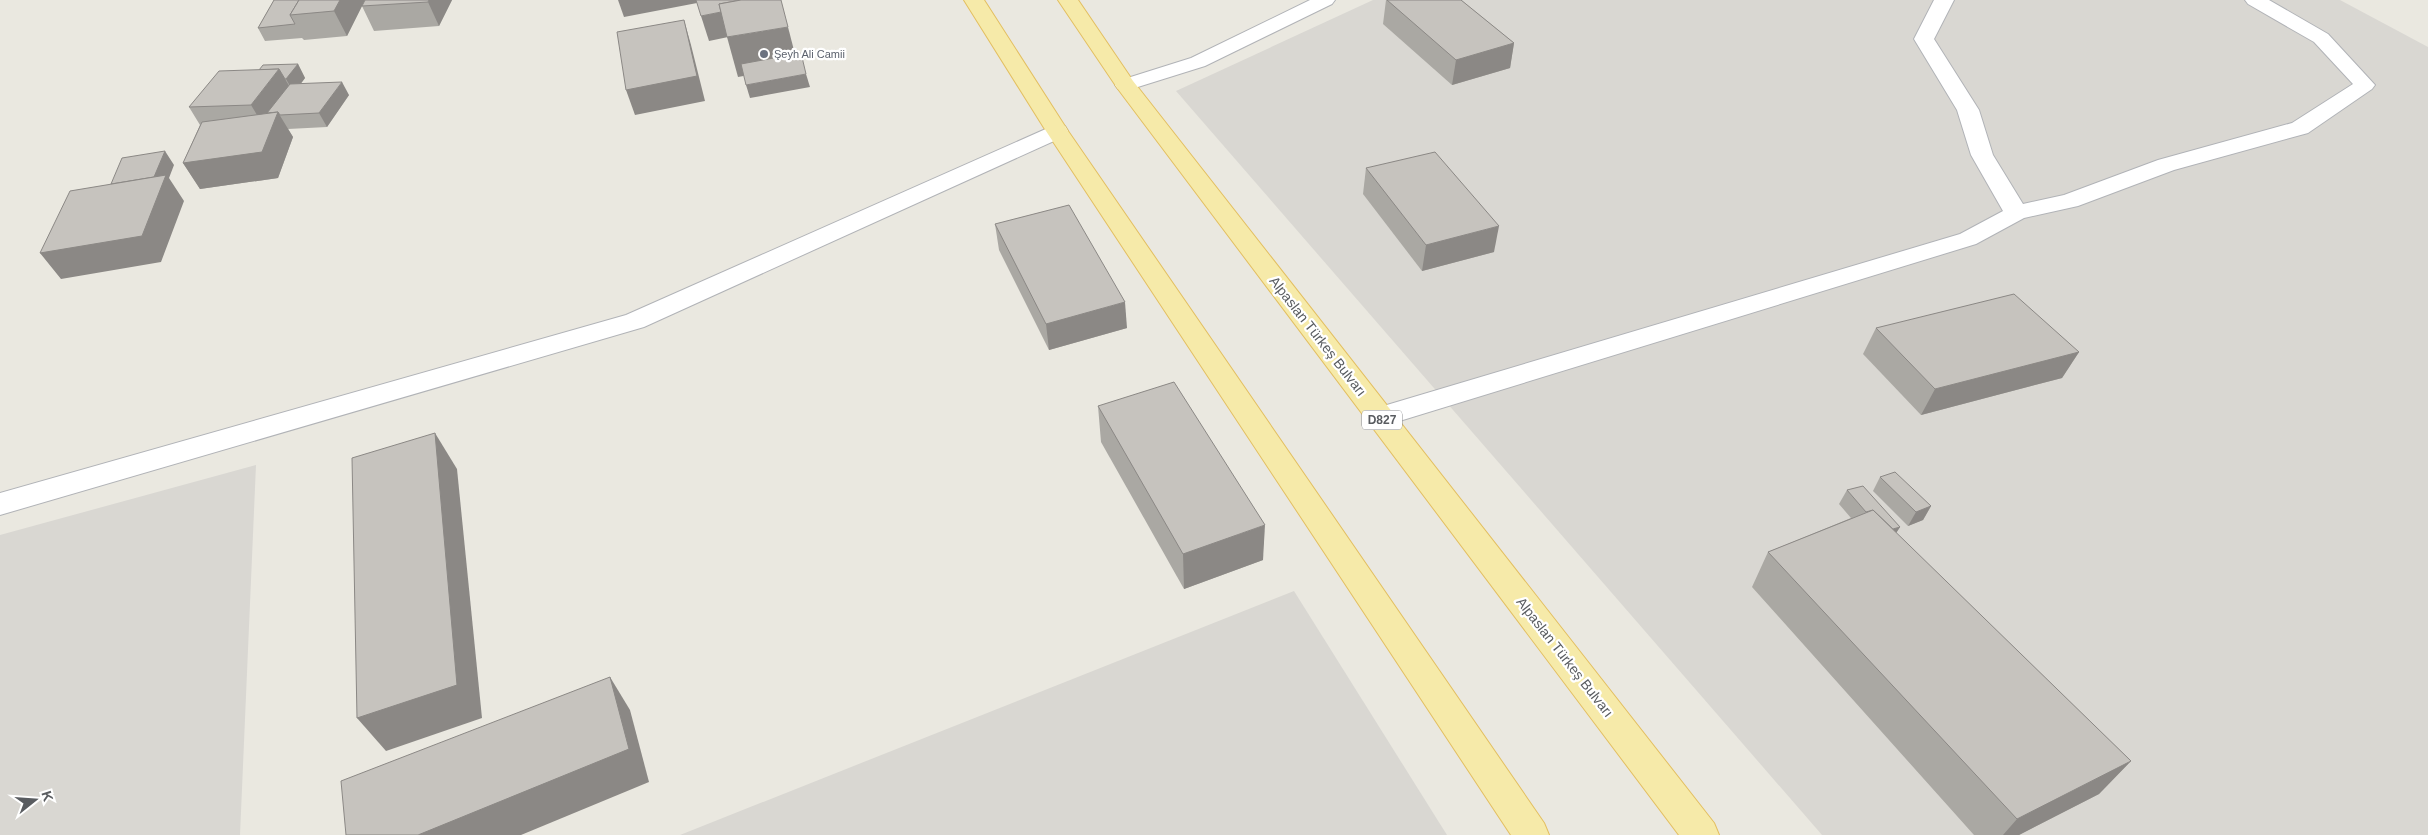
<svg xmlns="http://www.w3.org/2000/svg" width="2428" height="835" viewBox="0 0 2428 835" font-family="Helvetica,sans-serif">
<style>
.industrial{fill:#d9d7d2}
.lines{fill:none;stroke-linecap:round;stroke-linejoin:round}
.street-casing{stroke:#b1b3b7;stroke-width:2}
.primary-casing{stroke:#e3bf61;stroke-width:2}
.street{fill:#fff;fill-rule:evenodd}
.primary{fill:#f6eaa9;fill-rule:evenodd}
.wall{fill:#aaa8a3}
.shaded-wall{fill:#8b8885}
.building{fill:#c6c3be;stroke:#8b8885}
.worship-dot{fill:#6b7280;stroke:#fff;stroke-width:2}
.labels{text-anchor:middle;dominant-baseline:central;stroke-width:4.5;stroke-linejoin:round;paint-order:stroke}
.far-worship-label{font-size:11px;fill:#5b616d;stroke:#fff;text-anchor:start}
.shield{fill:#fff;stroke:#8b8d90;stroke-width:1}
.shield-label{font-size:12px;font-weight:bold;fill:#595c60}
.street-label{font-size:14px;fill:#595c60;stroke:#fff}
</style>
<rect width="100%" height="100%" fill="#eae8e0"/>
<!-- industrial -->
<g class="industrial">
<path d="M1373,0H2340L2428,47V835H1822L1176,91Z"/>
<path d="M256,465L240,835H0V535Z"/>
<path d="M1294,591L1447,835H680Z"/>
</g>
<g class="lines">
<!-- street casing -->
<g class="street-casing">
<g id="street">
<path d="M1310,0H1335L1332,4L1205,66L1125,91L1118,89L1115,85L1118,81L1191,58Z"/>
<path d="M1934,0H1954L1934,39L1979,110L1993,155L2023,204L2064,195L2158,160L2292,123L2353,84L2314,42L2248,4L2245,0H2269L2328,34L2375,85L2372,89L2308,133L2174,170L2078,206L2024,218L1976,244L1380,427L1370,424L1366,417L1370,410L1960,234L2003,211L1971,155L1957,110L1914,39Z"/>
<path d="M1057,124L1065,126L1068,131L1065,136L644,327L0,515V493L626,315Z"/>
</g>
</g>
<!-- primary casing -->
<g class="primary-casing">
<g id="primary">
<path d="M964,0H984L1068,131L1544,823L1549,835H1511L1046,131Z"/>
<path d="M1058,0H1078L1133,81L1714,823L1719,835H1679L1118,89Z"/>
</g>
</g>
<!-- street -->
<use href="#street" class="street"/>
<!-- primary -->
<use href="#primary" class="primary"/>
</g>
<!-- wall -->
<g class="wall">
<path d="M274,0H452L439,26L374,31L362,6L347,36L304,40L302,38L265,41L258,28Z"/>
<path d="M1386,0H1461L1514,43L1510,68L1452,85L1383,24Z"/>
<path d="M298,64L305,78L301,83L349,95L327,127L288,129L293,137L278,178L200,189L183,163L200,125L189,107L259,70Z"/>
<path d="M1366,168L1494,252L1422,271L1363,194Z"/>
<path d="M995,224L1127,328L1049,350L999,250Z"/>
<path d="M1876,328L2079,352L2062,378L1921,415L1863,354Z"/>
<path d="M1098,406L1263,560L1184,589L1101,442Z"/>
<path d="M1880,477L1931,506L1923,520L1908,526L1873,491Z"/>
<path d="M1847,490L1900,527L1896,533L2131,761L2099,794L2019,835H1974L1752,587L1768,552L1851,518L1839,504Z"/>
</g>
<!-- shaded-wall -->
<g class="shaded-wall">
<path d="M340,0H365L347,36L334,11Z"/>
<path d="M429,0H452L439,26L428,2Z"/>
<path d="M618,0H696L697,3L624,17Z"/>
<path d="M775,1L781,26L709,41L701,16Z"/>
<path d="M684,20L691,45L705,101L635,115L626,90Z"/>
<path d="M788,27L798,66L738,77L727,37Z"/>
<path d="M1514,43L1510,68L1452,85L1456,60Z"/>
<path d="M298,64L305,78L294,93L286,79Z"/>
<path d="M279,69L294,94L279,114L293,137L278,178L200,189L183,163L266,130L251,105Z"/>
<path d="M806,74L810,87L750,98L746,85Z"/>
<path d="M342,82L349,95L327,127L319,113Z"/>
<path d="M165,151L174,165L169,178L184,201L161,262L61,279L40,253Z"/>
<path d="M1499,226L1494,252L1422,271L1426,245Z"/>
<path d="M1125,302L1127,328L1049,350L1046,324Z"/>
<path d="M2079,352L2062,378L1921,415L1935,389Z"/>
<path d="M435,433L457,469L482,718L386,751L357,718Z"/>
<path d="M1931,506L1923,520L1908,526L1916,512Z"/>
<path d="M1265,525L1263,560L1184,589L1183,554Z"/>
<path d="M1900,527L1891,541L1883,532Z"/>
<path d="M610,677L630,710L649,782L521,835H418Z"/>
<path d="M2131,761L2099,794L2019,835H2003L2017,819Z"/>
</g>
<!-- building -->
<g class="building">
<path d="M274,0H299L290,15L295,24L258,28Z"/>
<path d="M299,0H340L334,11L290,15Z"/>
<path d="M365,0H429L428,2L362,6Z"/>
<path d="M696,0H741L719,4L721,12L701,16Z"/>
<path d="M741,0H781L788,27L727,37L719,4Z"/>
<path d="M1387,0H1461L1514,43L1456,60Z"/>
<path d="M684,20L697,76L626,90L617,32Z"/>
<path d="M801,53L806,74L746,85L741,64Z"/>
<path d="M298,64L286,79H285L279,69L259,70L263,65Z"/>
<path d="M279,69L251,105L189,107L219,71Z"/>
<path d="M342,82L319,113L280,115L278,112L267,113L290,84Z"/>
<path d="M278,112L262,152L183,163L202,122Z"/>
<path d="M165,151L154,177L111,184L122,158Z"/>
<path d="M1435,152L1499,226L1426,245L1366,168Z"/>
<path d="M166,175L142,236L40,253L70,191Z"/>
<path d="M1069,205L1125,302L1046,324L995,224Z"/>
<path d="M2014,294L2079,352L1935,389L1876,328Z"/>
<path d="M1174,382L1265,525L1183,554L1098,406Z"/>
<path d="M435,433L457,685L357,718L352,458Z"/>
<path d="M1895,472L1931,506L1916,512L1880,477Z"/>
<path d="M1863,486L1900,527L1893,529L1873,510L1866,512L1847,490Z"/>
<path d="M1873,510L2131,761L2017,819L1768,552Z"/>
<path d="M610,677L629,749L418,835H346L341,781Z"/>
</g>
<!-- markers -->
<circle class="worship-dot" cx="764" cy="54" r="5"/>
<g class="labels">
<!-- far-worship labels -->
<g class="far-worship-label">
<text x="774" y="54">Şeyh Ali Camii</text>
</g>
<!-- shield labels -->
<rect class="shield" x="1362" y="410.5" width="40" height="19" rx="4"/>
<g class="shield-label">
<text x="1382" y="420">D827</text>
</g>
<!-- street labels -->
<g class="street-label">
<text transform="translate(1318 336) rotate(52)">Alpaslan Türkeş Bulvarı</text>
<text transform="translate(1565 657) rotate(52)">Alpaslan Türkeş Bulvarı</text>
</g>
</g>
<!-- north arrow -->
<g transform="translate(35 800) rotate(73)" stroke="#ffffff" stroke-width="4" paint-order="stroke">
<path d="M0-4L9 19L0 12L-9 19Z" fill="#595c60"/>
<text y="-8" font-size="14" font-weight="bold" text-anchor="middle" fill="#595c60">K</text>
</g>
</svg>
